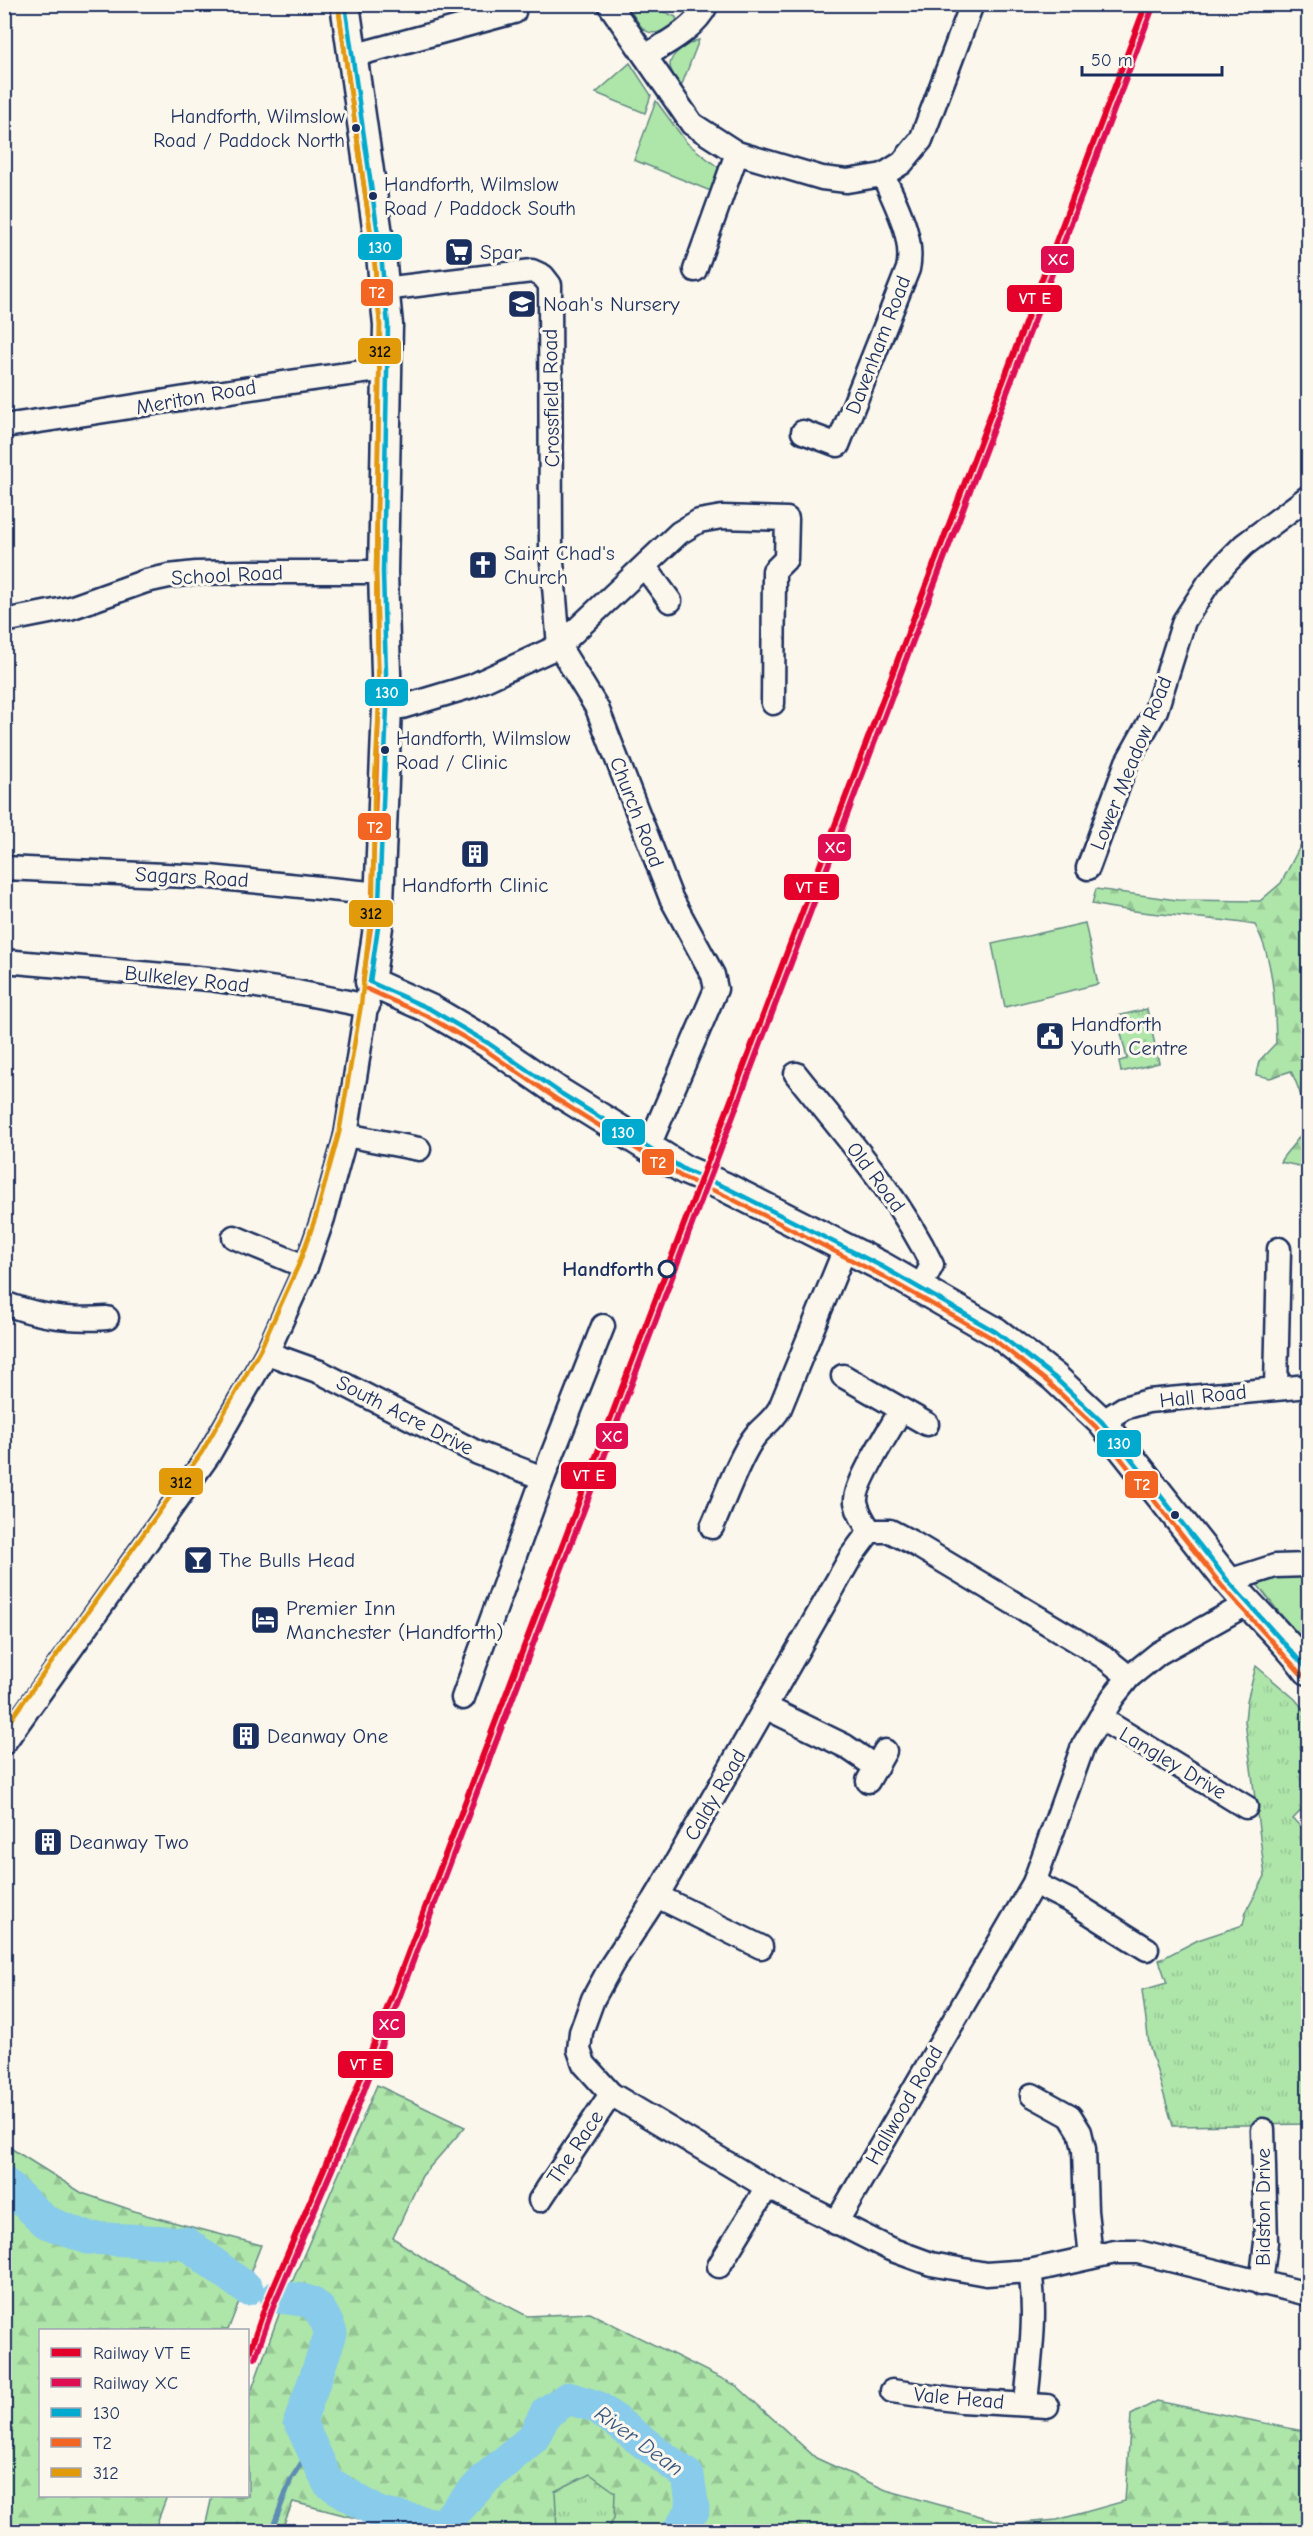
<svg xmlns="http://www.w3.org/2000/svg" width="1313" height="2536" viewBox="0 0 1313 2536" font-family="'Comic Neue',sans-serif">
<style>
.green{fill:#aee5a9;stroke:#648a84;stroke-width:1.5}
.forest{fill:url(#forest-firs);stroke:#648a84;stroke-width:1.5}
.park{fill:url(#park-tufts);stroke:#648a84;stroke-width:1.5}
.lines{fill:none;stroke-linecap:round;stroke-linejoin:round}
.stream{stroke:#5d8db2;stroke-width:5}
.river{stroke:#89cbea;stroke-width:33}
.minor-casing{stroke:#1b2f5e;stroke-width:27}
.major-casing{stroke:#1b2f5e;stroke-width:33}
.minor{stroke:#fbf7ec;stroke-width:22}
.major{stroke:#fbf7ec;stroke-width:28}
.bus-1-casing{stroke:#fbf7ec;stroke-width:9}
.bus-2-casing{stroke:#fbf7ec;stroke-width:9}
.bus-3-casing{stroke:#fbf7ec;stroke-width:9}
.bus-1{stroke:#00a9ce;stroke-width:4.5}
.bus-2{stroke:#f26522;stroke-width:4.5}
.bus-3{stroke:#e19a09;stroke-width:4.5}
.rail-1-casing{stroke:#fbf7ec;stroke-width:10}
.rail-2-casing{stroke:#fbf7ec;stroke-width:10}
.rail-1{stroke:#e4002b;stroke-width:6}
.rail-2{stroke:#df0d52;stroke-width:6}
.bus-dot{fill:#1b2f5e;stroke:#fbf7ec;stroke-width:2}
.stop-dot{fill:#fbf7ec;stroke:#1b2f5e;stroke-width:3}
.labels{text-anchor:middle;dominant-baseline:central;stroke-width:6;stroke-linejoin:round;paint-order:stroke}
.bus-label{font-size:20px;fill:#1b2f5e;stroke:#fbf7ec;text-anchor:start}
.poi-label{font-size:21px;fill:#1b2f5e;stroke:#fbf7ec;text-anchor:start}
.street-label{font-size:21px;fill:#1b2f5e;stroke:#fbf7ec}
.stop-label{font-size:21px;font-weight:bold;fill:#1b2f5e;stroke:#fbf7ec;text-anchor:end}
.water-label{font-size:22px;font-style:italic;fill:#365681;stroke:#fbf7ec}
.line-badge{stroke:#fbf7ec;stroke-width:2}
.badge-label{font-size:16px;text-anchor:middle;font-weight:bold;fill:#fff}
.pale-badge-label{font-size:16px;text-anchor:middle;font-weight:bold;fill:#111}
</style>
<defs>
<pattern id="forest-firs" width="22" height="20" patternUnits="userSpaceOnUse" patternTransform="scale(1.5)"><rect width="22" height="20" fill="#aee5a9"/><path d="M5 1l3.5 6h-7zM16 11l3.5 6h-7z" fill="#95c594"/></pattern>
<pattern id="park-tufts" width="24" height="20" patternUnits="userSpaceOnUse" patternTransform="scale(1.5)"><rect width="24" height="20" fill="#aee5a9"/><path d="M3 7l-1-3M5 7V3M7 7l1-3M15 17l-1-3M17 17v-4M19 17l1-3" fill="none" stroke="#95c594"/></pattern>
</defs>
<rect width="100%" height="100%" fill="#fbf7ec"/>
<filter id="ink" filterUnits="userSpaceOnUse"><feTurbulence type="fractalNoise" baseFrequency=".0167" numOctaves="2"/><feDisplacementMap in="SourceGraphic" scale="12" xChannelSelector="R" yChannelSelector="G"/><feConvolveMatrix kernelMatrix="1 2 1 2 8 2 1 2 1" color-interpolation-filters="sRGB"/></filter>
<g filter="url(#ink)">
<!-- green -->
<g class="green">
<path d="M627,5H649L676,17L677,22C647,44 643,30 627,5Z"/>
<path d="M699,40L681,87C670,71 663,62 681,49C687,45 692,41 699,40Z"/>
<path d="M630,63L651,95L645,113L596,93Z"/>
<path d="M656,101L687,143L719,168L713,192L634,160Z"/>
<path d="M1085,923L1098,984L1005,1007L992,944Z"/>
<path d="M1308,1574V1649L1256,1583L1265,1576Z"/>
</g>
<!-- forest -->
<g class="forest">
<path d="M1308,831V1164L1299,1166L1280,1162C1285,1153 1291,1148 1297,1140C1313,1122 1300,1090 1291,1071L1270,1078L1256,1075L1259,1061L1276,1043C1275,1004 1274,959 1255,925C1200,915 1145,916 1092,904L1096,889L1177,900L1260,901L1281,883Z"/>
<path d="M377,2085L465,2127L422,2176L393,2238L449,2275L527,2316L590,2313L737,2386L816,2458L886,2490L1009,2524L1057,2520L1125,2501L1131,2415L1157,2401L1308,2432V2531H1262L1229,2522L1198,2532H410L293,2502L281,2531L204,2532L212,2496H248V2400L283,2303Z"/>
<path d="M4,2144L82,2193L146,2215L261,2245L228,2330H40V2496H167L154,2531L11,2532L5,2527Z"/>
</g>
<!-- park -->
<g class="park">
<path d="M1147,1009L1159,1063L1121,1072L1119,1061L1127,1059L1117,1016Z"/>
<path d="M1256,1666L1295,1699L1308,1715V1803L1293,1819L1308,1834V2124L1173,2126L1149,2044L1142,1990L1167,1983L1159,1960L1198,1940L1243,1925L1246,1912L1265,1876L1245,1721L1247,1701Z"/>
<path d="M590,2474L615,2492L614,2518L607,2531L557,2530L555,2491Z"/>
</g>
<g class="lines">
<!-- stream -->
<path class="stream" d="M271,2532L291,2479L313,2445"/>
<!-- river -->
<g class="river">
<path d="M4,2183L46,2222L88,2238L186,2243L247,2289"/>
<path d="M276,2297C311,2300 318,2299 331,2333L300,2422L328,2482L380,2514L442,2526L485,2479L533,2438L546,2413L568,2398L597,2407L688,2476L693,2509L678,2532"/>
</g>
<!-- minor casing -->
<g class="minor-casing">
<g id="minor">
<path d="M609,4L692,124L737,153L822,178L847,181L883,175L902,163L921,140L972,4"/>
<path d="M352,56L514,12"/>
<path d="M645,56C667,43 696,28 707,4"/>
<path d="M695,270L737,153"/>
<path d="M384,289L532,271L543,276L550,285L551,550L559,646L597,708L671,898L713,975L716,989L648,1148"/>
<path d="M4,426C133,408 259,384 388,369"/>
<path d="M803,432L838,445L908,269C915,238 895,203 883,175"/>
<path d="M645,567L670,601"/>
<path d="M4,621L70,608L146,581L169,576L196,573L247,572H383"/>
<path d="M387,707H402L472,686L559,646L679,533L699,521L722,517L787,519L786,559L774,571L773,703"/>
<path d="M4,868L210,877L380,894"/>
<path d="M1088,868L1127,762L1156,710L1184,621L1208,584L1226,563L1244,545L1308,497"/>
<path d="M4,961L209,979L297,992L368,1006"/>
<path d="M796,1074C845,1136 898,1194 932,1265L920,1288"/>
<path d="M346,1135L419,1149"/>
<path d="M234,1237L306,1267"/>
<path d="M4,1303C37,1316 72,1321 107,1318"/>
<path d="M267,1353L320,1372L478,1453L543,1478"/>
<path d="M843,1376L927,1424"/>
<path d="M1276,1388L1279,1249"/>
<path d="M1102,1422L1124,1408L1148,1401L1308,1386"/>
<path d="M712,1527C723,1503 740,1454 755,1436C764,1425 772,1422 780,1408L845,1249"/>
<path d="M870,1531C864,1522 858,1513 856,1502C854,1484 891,1428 901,1410"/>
<path d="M1228,1581L1275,1566L1308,1565"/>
<path d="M1129,1677L1104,1657L913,1543L890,1531H870L852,1555L657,1896L611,1966L593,1999L581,2032L579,2050L584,2064L611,2094L767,2187L890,2249L931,2264L986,2274L1030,2271L1115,2252H1138L1308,2294"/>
<path d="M463,1698L543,1478L603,1326"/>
<path d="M767,1708L845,1746L876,1767"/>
<path d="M1100,1718L1246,1807"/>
<path d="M4,1743L208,1456L267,1353L306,1267L323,1218L346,1135L370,982"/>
<path d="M868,1781L885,1751"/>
<path d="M1034,1883L1072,1902L1147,1949"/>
<path d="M657,1896L761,1947"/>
<path d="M1032,2095L1070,2116L1080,2132L1084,2149L1086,2211L1091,2257"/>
<path d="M540,2200L611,2094"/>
<path d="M836,2223L1034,1883L1083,1746L1113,1697L1129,1677L1159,1653L1247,1604"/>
<path d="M719,2266L767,2187"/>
<path d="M1261,2284L1266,2242L1263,2130"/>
<path d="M892,2391L961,2401L1047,2406"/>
<path d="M1026,2403C1030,2359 1037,2315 1030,2271"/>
</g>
</g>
<!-- major casing -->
<g class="major-casing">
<path id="major" d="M345,4L381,255L388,325L383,572L387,707L378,927L370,982L430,1009L488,1043L562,1094L685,1170L725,1187L881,1266L996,1332L1054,1377L1102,1422L1228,1581C1254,1612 1284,1638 1308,1670"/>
</g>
<!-- minor -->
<use href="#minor" class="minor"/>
<!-- major -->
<use href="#major" class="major"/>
<!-- bus-1 casing -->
<g class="bus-1-casing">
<g id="bus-1">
<path d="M345,4L381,255L388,325L383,572L387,707L378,927L370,982"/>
<path d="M370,982L430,1009L488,1043L562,1094L685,1170L725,1187L881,1266L996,1332L1054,1377L1102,1422L1228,1581L1308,1670"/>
</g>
</g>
<!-- bus-2 casing -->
<g class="bus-2-casing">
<g id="bus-2">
<path d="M338,5L374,256L380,325L376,572L379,707L371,926L363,981"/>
<path d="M367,989L427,1016L484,1049L558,1100L682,1177L722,1194L877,1273L992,1338L1049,1383L1096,1427L1222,1586L1302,1675"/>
</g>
</g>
<!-- bus-3 casing -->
<g class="bus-3-casing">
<path id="bus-3" d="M4,1729L202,1452L260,1350L299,1264L316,1216L339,1133L361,1005L373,894L374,799L379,707L376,572L380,325L374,256L338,5"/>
</g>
<!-- bus-1 -->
<use href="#bus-1" class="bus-1"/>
<!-- bus-2 -->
<use href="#bus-2" class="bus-2"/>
<!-- bus-3 -->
<use href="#bus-3" class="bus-3"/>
<!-- rail-1 casing -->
<g class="rail-1-casing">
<path id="rail-1" d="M248,2356L266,2304L344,2122L1146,4"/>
</g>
<!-- rail-2 casing -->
<g class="rail-2-casing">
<path id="rail-2" d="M255,2358L273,2307L351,2125L1153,7"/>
</g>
<!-- rail-1 -->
<use href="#rail-1" class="rail-1"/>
<!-- rail-2 -->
<use href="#rail-2" class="rail-2"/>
</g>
</g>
<!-- icons -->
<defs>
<g id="supermarket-square" transform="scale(1.5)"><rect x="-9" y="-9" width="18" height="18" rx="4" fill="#1b2f5e" stroke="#fbf7ec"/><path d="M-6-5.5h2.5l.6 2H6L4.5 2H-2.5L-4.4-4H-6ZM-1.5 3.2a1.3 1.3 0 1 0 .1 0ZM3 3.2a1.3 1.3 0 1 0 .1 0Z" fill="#fff"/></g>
<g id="school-square" transform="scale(1.5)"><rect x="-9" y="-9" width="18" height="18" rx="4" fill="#1b2f5e" stroke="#fbf7ec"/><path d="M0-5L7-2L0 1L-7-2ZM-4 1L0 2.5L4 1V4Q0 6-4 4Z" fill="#fff"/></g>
<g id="church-square" transform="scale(1.5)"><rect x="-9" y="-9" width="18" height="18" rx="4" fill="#1b2f5e" stroke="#fbf7ec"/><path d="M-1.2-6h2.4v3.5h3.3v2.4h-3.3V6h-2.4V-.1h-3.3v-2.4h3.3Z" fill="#fff"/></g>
<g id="building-square" transform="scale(1.5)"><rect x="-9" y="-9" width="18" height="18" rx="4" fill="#1b2f5e" stroke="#fbf7ec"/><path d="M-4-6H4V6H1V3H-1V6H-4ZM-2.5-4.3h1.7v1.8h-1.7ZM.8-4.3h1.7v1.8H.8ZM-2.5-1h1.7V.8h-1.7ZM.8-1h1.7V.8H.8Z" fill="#fff"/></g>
<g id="civic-square" transform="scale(1.5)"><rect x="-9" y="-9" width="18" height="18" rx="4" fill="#1b2f5e" stroke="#fbf7ec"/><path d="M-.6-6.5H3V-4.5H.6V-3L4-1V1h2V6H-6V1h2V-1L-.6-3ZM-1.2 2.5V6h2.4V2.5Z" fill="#fff"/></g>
<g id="bar-square" transform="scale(1.5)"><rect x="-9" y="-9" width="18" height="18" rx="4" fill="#1b2f5e" stroke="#fbf7ec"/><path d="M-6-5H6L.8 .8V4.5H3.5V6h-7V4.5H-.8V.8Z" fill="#fff"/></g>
<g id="hotel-square" transform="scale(1.5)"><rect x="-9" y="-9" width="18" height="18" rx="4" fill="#1b2f5e" stroke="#fbf7ec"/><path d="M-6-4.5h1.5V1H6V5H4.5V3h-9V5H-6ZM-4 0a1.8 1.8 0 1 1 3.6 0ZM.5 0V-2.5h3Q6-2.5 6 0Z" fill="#fff"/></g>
</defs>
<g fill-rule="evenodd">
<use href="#supermarket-square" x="459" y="252"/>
<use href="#school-square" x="522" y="304"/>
<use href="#church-square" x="483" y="565"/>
<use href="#building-square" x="475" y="854"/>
<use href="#civic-square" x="1050" y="1036"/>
<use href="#bar-square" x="198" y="1560"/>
<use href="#hotel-square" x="265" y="1620"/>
<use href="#building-square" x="246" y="1736"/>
<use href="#building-square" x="48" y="1842"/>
</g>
<!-- markers -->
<g class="bus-dot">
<circle cx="356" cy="128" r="5"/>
<circle cx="373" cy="196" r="5"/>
<circle cx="385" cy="750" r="5"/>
<circle cx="1175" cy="1515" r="5"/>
</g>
<circle class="stop-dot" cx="667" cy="1269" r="8"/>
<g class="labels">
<!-- bus labels -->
<g class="bus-label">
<text x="345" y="116" text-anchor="end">Handforth, Wilmslow<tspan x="345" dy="24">Road / Paddock North</tspan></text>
<text x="384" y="184">Handforth, Wilmslow<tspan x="384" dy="24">Road / Paddock South</tspan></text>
<text x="396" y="738">Handforth, Wilmslow<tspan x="396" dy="24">Road / Clinic</tspan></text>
</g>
<!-- poi labels -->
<g class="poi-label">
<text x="480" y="252">Spar</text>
<text x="543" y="304">Noah's Nursery</text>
<text x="504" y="553">Saint Chad's<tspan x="504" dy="24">Church</tspan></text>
<text x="475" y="885" text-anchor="middle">Handforth Clinic</text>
<text x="1071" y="1024">Handforth<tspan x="1071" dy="24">Youth Centre</tspan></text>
<text x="219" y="1560">The Bulls Head</text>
<text x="286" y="1608">Premier Inn<tspan x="286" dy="24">Manchester (Handforth)</tspan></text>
<text x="267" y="1736">Deanway One</text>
<text x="69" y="1842">Deanway Two</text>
</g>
<!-- street labels -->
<g class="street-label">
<text transform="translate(878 345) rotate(-69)">Davenham Road</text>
<text transform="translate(196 397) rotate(-10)">Meriton Road</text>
<text transform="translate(551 398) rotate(-91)">Crossfield Road</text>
<text transform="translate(227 575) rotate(-3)">School Road</text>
<text transform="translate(1131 763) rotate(-68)">Lower Meadow Road</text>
<text transform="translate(637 812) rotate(69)">Church Road</text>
<text transform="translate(192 877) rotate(3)">Sagars Road</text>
<text transform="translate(187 979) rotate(6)">Bulkeley Road</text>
<text transform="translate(876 1177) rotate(53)">Old Road</text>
<text transform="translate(1203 1396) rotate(-6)">Hall Road</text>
<text transform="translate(405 1415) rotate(27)">South Acre Drive</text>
<text transform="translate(1173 1763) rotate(31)">Langley Drive</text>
<text transform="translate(715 1795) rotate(-60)">Caldy Road</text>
<text transform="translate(904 2105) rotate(-60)">Hallwood Road</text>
<text transform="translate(575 2147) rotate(-56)">The Race</text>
<text transform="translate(1263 2207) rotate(-90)">Bidston Drive</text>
<text transform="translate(959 2398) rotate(5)">Vale Head</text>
</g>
<!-- stop labels -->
<g class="stop-label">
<text x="654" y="1269">Handforth</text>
</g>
<!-- water labels -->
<g class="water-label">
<text transform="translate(639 2441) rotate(36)">River Dean</text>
</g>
</g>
<g class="line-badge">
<rect x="357" y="233" width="46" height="28" rx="6" fill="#00a9ce"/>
<rect x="1040" y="245" width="35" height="29" rx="6" fill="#df0d52"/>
<rect x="360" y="278" width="34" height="29" rx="6" fill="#f26522"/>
<rect x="1006" y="284" width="57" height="29" rx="6" fill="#e4002b"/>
<rect x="357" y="337" width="45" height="28" rx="6" fill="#e19a09"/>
<rect x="364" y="678" width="45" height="29" rx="6" fill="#00a9ce"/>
<rect x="357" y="812" width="35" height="29" rx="6" fill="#f26522"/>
<rect x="817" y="833" width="35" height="29" rx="6" fill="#df0d52"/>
<rect x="783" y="873" width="57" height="28" rx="6" fill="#e4002b"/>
<rect x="348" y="899" width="46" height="29" rx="6" fill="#e19a09"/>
<rect x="601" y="1118" width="45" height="28" rx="6" fill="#00a9ce"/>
<rect x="641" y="1148" width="34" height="28" rx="6" fill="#f26522"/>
<rect x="595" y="1422" width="34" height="28" rx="6" fill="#df0d52"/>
<rect x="1096" y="1429" width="46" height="29" rx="6" fill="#00a9ce"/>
<rect x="560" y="1461" width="57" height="29" rx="6" fill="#e4002b"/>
<rect x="158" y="1467" width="46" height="29" rx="6" fill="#e19a09"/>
<rect x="1124" y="1470" width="35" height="29" rx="6" fill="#f26522"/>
<rect x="372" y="2010" width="34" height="29" rx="6" fill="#df0d52"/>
<rect x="337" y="2050" width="57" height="29" rx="6" fill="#e4002b"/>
</g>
<g class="badge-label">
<text x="380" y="253">130</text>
<text x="1058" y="265">XC</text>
<text x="377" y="298">T2</text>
<text x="1035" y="304">VT E</text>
<text x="387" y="698">130</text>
<text x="375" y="833">T2</text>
<text x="835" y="853">XC</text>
<text x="812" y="893">VT E</text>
<text x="623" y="1138">130</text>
<text x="658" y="1168">T2</text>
<text x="612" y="1442">XC</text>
<text x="1119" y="1449">130</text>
<text x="589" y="1481">VT E</text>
<text x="1142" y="1490">T2</text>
<text x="389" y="2030">XC</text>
<text x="366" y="2070">VT E</text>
</g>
<g class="pale-badge-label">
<text x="380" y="357">312</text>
<text x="371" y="919">312</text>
<text x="181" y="1488">312</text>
</g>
<!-- margin -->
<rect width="1313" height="2536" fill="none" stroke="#fbf7ec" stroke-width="24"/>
<rect x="12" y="12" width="1289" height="2512" fill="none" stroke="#1b2f5e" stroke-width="2" filter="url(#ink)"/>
<!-- legend -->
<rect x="39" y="2329" width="210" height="168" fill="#fbf7ec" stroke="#a1a7b3" stroke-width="1.5"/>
<rect x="51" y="2348" width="30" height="9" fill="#e4002b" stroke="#a1a7b3" stroke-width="1.5"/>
<text x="93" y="2359" font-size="18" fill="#1b2f5e">Railway VT E</text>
<rect x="51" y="2378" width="30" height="9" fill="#df0d52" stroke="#a1a7b3" stroke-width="1.5"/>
<text x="93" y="2389" font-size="18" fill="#1b2f5e">Railway XC</text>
<rect x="51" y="2408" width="30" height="9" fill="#00a9ce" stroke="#a1a7b3" stroke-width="1.5"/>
<text x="93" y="2419" font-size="18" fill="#1b2f5e">130</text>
<rect x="51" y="2438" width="30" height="9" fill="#f26522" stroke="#a1a7b3" stroke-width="1.5"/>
<text x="93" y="2449" font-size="18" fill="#1b2f5e">T2</text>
<rect x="51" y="2468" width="30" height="9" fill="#e19a09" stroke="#a1a7b3" stroke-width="1.5"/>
<text x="93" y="2479" font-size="18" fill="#1b2f5e">312</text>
<!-- scale -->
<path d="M1082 66v9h140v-9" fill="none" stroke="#1b2f5e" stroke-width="3"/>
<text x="1091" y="66" font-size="18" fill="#1b2f5e" stroke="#fbf7ec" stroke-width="4.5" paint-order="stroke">50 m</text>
</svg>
